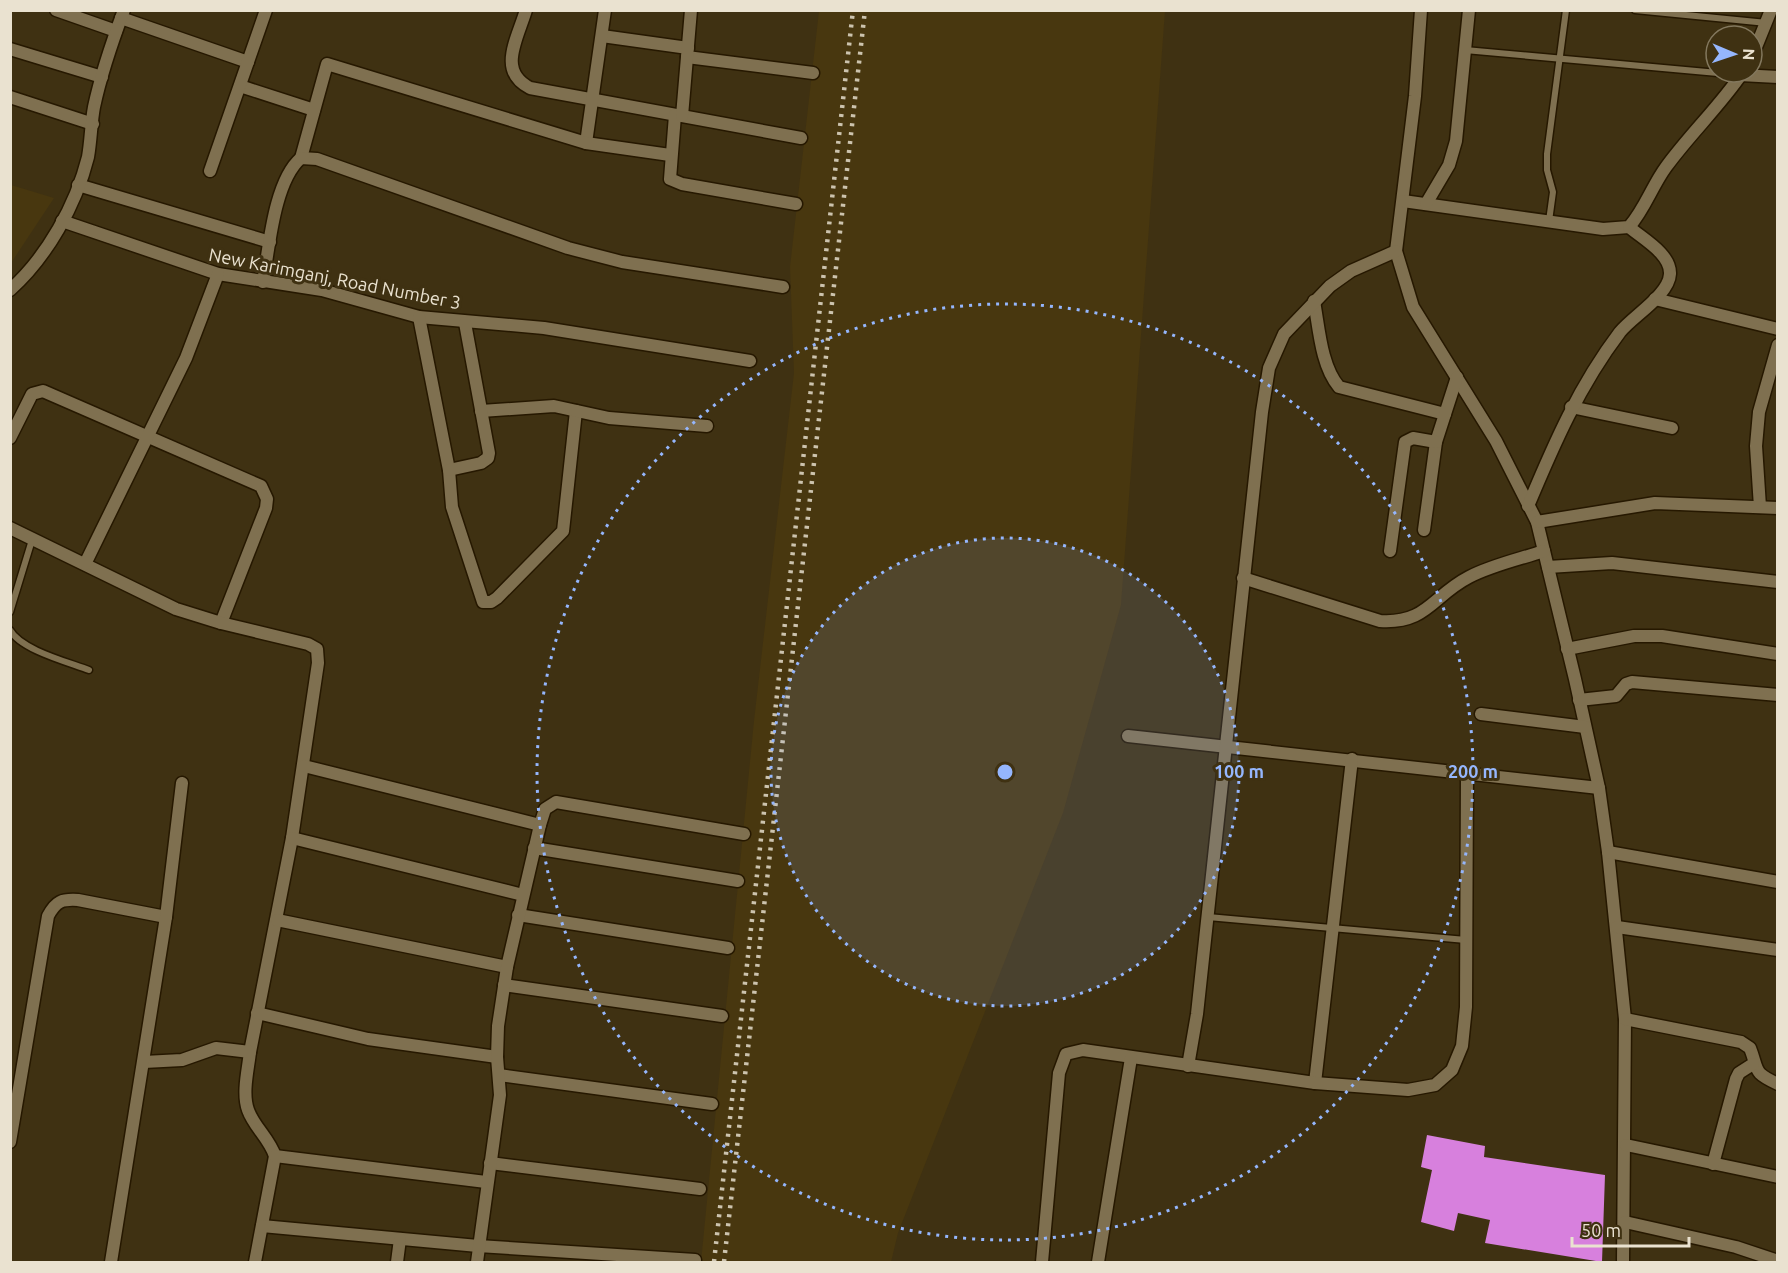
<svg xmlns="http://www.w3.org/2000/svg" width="1788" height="1273" viewBox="0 0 1788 1273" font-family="Ubuntu,sans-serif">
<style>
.built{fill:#48370f}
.building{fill:#d780dd}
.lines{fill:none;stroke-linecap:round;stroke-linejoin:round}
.lane-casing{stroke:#261800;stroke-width:9}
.street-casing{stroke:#261800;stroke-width:15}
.lane{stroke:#7f7050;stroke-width:6}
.street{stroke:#7f7050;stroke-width:12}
.rail{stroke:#ccc3ae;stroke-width:4.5;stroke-dasharray:3 6;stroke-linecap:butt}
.ring{fill:none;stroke:#95b6fd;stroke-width:3;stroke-dasharray:3 6}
.labels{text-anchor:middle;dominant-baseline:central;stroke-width:6;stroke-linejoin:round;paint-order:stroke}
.street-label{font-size:18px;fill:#eae2d0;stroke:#3f3112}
.centre{fill:#95b6fd;stroke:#3f3112;stroke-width:3}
.ring-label{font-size:18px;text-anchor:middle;font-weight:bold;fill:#95b6fd;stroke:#3f3112;stroke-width:6;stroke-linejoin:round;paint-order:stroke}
</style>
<rect width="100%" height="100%" fill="#3f3112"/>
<!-- built -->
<g class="built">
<path d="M819,11H1165L1121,605L1063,813L898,1233L891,1262H701L754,721L794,373L790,267Z"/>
<path d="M11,185L54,198L11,263L10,185Z"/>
</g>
<!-- building -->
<path class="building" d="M1427,1135L1485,1146L1484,1157L1605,1175L1602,1262L1485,1243L1490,1220L1458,1213L1454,1231L1421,1222L1432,1170L1421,1167Z"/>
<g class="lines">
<!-- lane casing -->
<g class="lane-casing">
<g id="lane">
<path d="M1635,10L1767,23"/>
<path d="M1465,50L1740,75"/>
<path d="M1549,221L1553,192L1547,170V154L1566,10"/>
<path d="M10,612L32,540"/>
<path d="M10,630C21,650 68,662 89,670"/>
<path d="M1208,917L1466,940"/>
</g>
</g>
<!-- street casing -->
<g class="street-casing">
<g id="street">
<path d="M56,10L116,31"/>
<path d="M526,10C517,40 497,71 530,88L801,138"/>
<path d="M1421,10L1415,96L1396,251L1413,307L1496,441L1537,522L1575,679L1599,788L1608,852L1625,1019L1623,1262"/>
<path d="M121,18L248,62"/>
<path d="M602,36L688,48"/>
<path d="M10,49L102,77"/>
<path d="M687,57L813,73"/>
<path d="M1752,57L1771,10"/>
<path d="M1740,75L1778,77"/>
<path d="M240,86L314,110"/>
<path d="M10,97L93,124"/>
<path d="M675,115L670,179L682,184L796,204"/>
<path d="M682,116L691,10"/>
<path d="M586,143L605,10"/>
<path d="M301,158L327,64L586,143L670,155"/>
<path d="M210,171L266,10"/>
<path d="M78,185L270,242"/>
<path d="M1403,201L1603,229L1629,227C1645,209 1652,186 1666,167C1690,134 1720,106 1743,72"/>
<path d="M1426,204L1449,165L1456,141L1469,10"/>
<path d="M62,221L218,274L322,290L419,317L544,328L750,361"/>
<path d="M263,282C269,248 274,181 301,158L317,159L568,248L622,262L783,287"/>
<path d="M10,290C47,257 76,205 88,157C91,140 91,123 94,107C101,74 112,42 124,10"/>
<path d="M1655,299L1778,329"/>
<path d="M1314,301C1319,328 1321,366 1339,387L1445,414"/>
<path d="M419,317L449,470L452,507L483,602H491L497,598L563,531L576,411"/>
<path d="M1571,407L1672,428"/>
<path d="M481,411L554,406L609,418L707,426"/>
<path d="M10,438L32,394L43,391L261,486L267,499L266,508L221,623"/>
<path d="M449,470L481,463L488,458L489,453L465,323"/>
<path d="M1528,506C1554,444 1579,386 1620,332C1633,316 1669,295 1670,274C1671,254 1643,239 1629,227"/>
<path d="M1760,507L1756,446L1759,412L1778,345"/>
<path d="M1537,522L1655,503L1778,508"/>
<path d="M10,528L176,609L221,623L308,644L317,649L318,663L292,838L250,1052C248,1070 242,1093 248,1110C254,1127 269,1138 275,1156L255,1262"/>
<path d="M1424,530L1436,442L1457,377"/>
<path d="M1390,551L1405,442L1413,438L1436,442"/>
<path d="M85,564L186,358L218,274"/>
<path d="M1548,567L1612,563L1778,582"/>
<path d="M1243,578L1380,621C1427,624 1432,596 1469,577C1492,565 1520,559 1544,551"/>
<path d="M1567,649L1634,636H1662L1778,654"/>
<path d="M1579,700L1616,696L1626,684L1632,682L1778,695"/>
<path d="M1481,714L1585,727"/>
<path d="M1128,736L1599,788"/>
<path d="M304,766L540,825L545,809L556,802L744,834"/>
<path d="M292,838L523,895"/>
<path d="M534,848L738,881"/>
<path d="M1608,852L1778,882"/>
<path d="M518,915L728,948"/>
<path d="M277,920L507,967"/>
<path d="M1617,927L1778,950"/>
<path d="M504,985L722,1016"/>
<path d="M257,1013L368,1039L497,1057"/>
<path d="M1625,1019L1741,1042L1750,1048C1759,1071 1752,1072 1778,1084"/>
<path d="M144,1062L182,1060L216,1048L250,1052"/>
<path d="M1188,1066L1197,1014L1262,412L1269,368L1284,334L1330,286L1351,271L1396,251"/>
<path d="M499,1075L712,1104"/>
<path d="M1315,1083L1352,759"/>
<path d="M10,1142L48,916C56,901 62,899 78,900L166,917"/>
<path d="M1626,1145L1778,1177"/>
<path d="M275,1156L486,1182"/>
<path d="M490,1163L700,1189"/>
<path d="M1713,1164L1736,1079L1739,1073L1753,1064"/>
<path d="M1625,1222L1736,1247L1778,1261"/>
<path d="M262,1226L478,1246L695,1260"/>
<path d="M111,1262L166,917L182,783"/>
<path d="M397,1262L400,1239"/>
<path d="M477,1262L500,1095L497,1057L498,1026L507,967L540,825"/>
<path d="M1042,1262L1059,1073L1066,1054L1083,1050L1315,1083L1408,1090L1435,1085L1452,1070L1462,1046L1466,1007L1467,773"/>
<path d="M1098,1262L1131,1058"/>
</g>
</g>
<!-- lane -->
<use href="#lane" class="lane"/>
<!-- street -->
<use href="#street" class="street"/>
<!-- rail -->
<g class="rail">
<path d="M714,1262L853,10"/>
<path d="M724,1262L865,10"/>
</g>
</g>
<!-- distance rings -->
<circle cx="1005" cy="772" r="234" fill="#95b6fd" fill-opacity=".12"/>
<g class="ring">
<circle cx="1005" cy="772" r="234"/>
<circle cx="1005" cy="772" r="468"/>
</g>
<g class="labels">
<!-- street labels -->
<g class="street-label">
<text transform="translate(335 278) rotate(11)">New Karimganj, Road Number 3</text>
</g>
</g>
<circle cx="1005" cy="772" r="9" class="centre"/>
<g class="ring-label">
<text x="1239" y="778">100 m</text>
<text x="1473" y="778">200 m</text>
</g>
<!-- border -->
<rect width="1788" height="1273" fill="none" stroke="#eae2d0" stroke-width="24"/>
<!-- north arrow -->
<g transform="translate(1734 54) rotate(92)"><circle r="28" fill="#3f3112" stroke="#83785e" stroke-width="1.5"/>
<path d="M0-4.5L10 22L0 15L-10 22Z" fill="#95b6fd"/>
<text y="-9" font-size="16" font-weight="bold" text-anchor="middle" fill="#eae2d0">N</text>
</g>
<!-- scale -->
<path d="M1572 1237v9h117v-9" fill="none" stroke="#eae2d0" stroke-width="3"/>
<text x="1581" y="1237" font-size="18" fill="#eae2d0" stroke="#3f3112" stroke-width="4.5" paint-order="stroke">50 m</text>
</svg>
